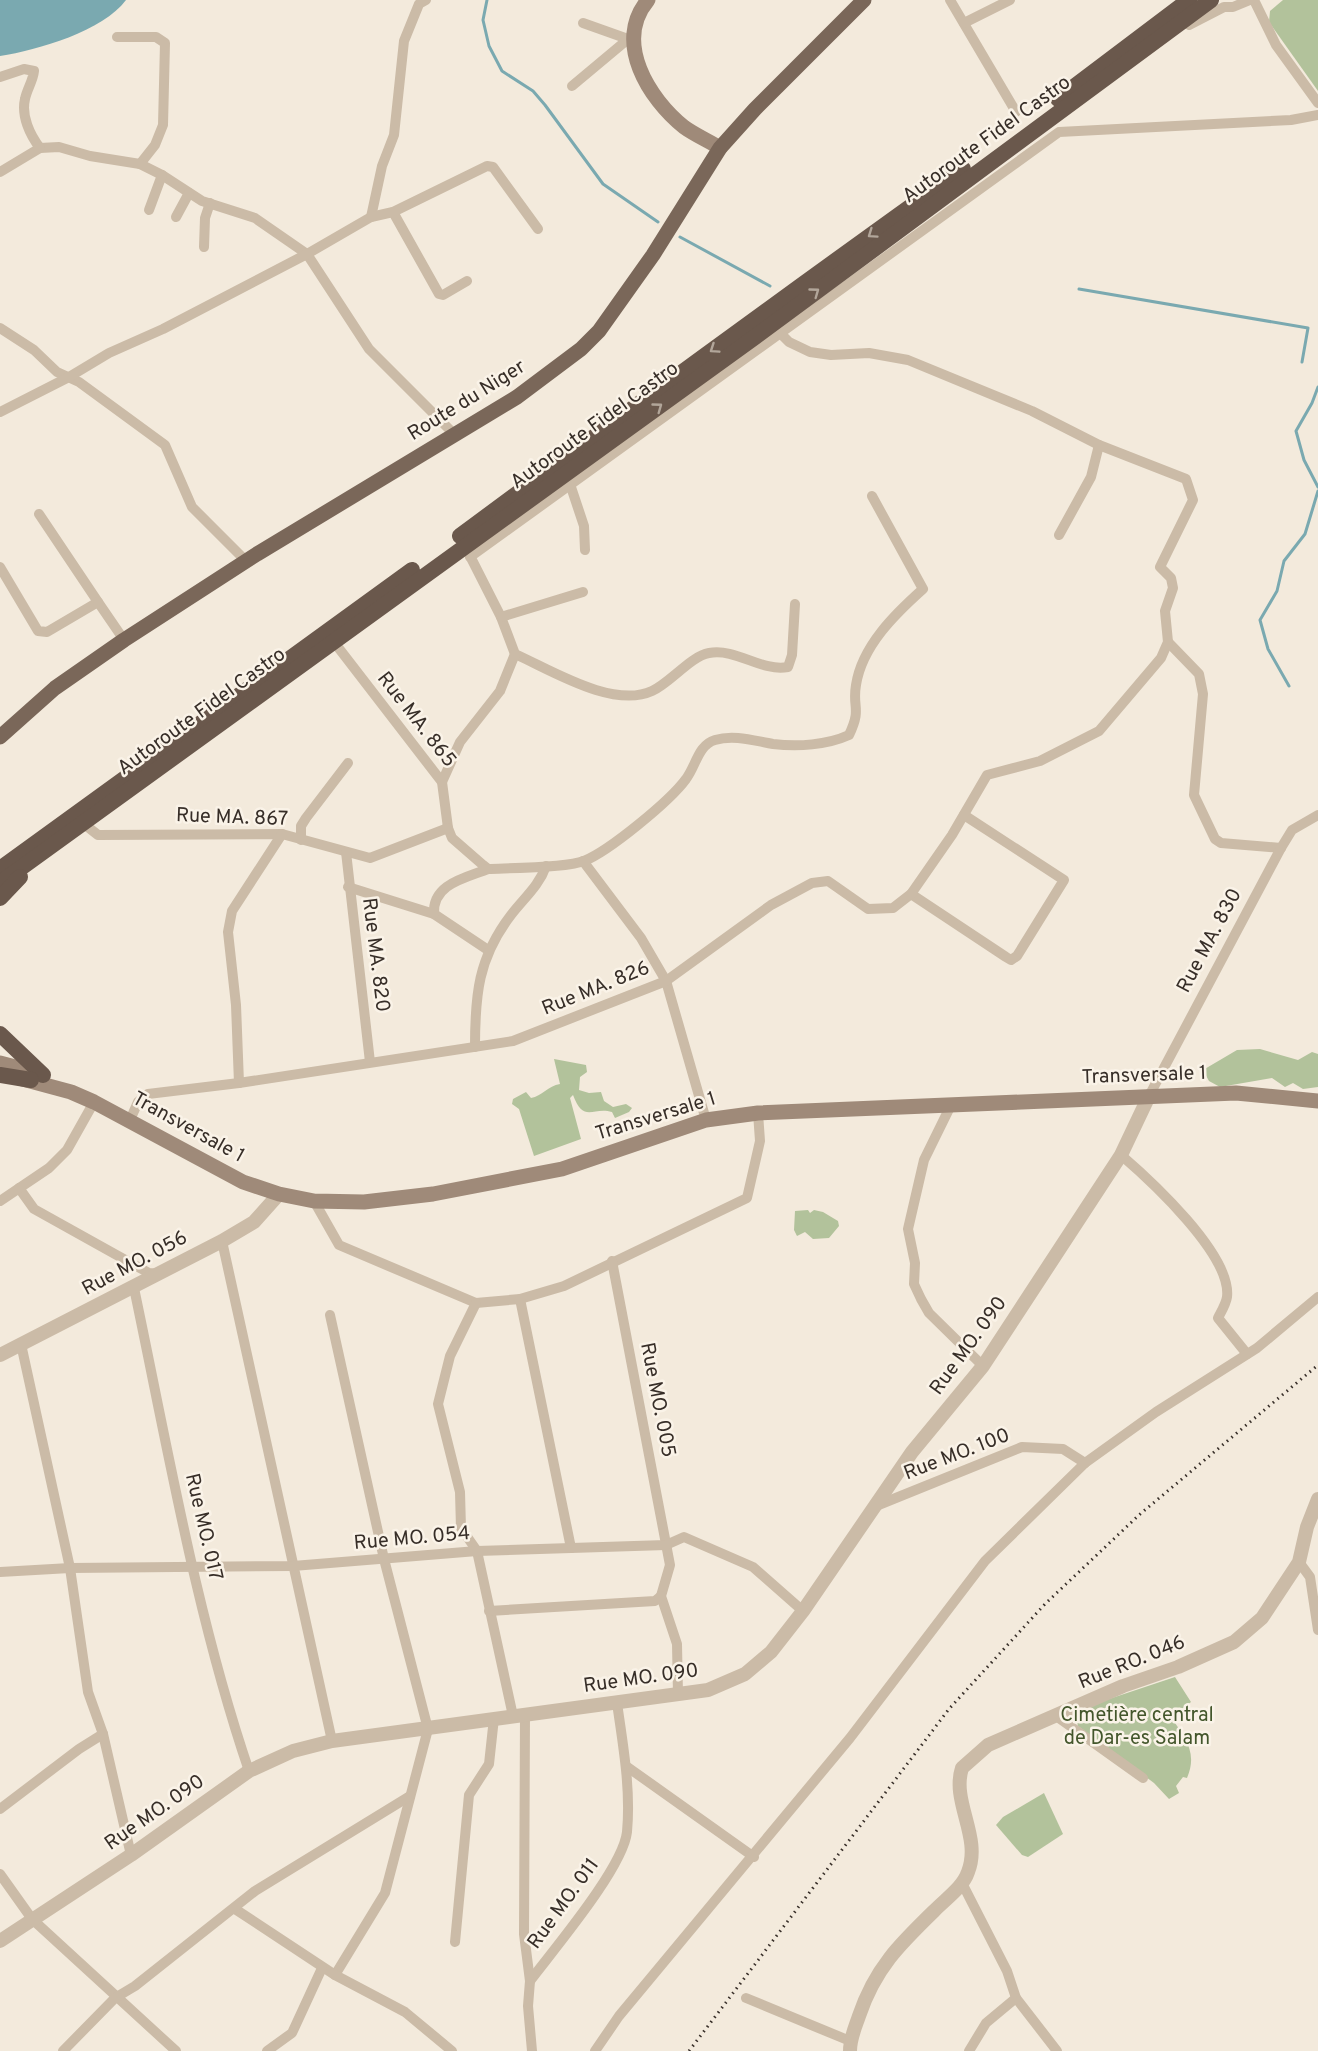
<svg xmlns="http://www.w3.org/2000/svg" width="1318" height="2051" viewBox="0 0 1318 2051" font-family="Overpass,sans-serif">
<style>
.green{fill:#b2c29b}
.water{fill:#7aa9b0}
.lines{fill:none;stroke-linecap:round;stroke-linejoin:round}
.stream{stroke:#7aa9b0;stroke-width:3}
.minor{stroke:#cbbba7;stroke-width:10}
.tertiary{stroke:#cbbba7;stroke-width:14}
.secondary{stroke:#9f8a79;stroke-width:15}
.primary{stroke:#7a6759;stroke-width:15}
.trunk{stroke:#6a584c;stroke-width:16}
.rail{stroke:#372e28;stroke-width:3;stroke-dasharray:1.5 4.5;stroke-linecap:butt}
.oneway{stroke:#b2a69a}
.labels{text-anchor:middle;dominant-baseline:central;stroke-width:5;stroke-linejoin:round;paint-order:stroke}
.street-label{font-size:20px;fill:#372e28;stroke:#faf3e8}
.park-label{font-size:20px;fill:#43562b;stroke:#faf3e8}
</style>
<rect width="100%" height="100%" fill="#f3eadc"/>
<!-- green -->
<g class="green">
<path d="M1283,0H1318V91L1269,22L1270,11Z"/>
<path d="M1260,1049L1298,1060L1312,1052L1318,1054V1087L1303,1089L1293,1083L1285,1087L1272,1078L1220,1087L1209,1081L1203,1070L1237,1050Z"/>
<path d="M554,1059L586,1065L587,1072L580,1077L579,1090L589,1093L601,1092L604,1101L613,1107L626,1104L632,1108L629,1112L615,1118L612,1112C593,1106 584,1124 573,1095L570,1098L581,1139L534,1156L519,1109L512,1104L513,1099L526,1092L531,1098C542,1096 548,1086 560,1084Z"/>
<path d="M808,1210L810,1213L814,1210L823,1212L838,1221L839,1226L829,1238L813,1239L805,1232L797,1236L794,1230L795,1211Z"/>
<path d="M1175,1677L1191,1702L1171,1717C1185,1738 1198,1752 1187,1778L1183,1777L1176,1786L1179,1793L1169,1799L1154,1783L1078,1726L1075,1715L1085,1707Z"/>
<path d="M1044,1793L1063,1834L1028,1857L1022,1855L996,1825L1003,1817Z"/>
</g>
<!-- water -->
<path class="water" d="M0,0H126C103,31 38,50 0,56Z"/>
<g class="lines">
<!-- stream -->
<g class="stream">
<path d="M487,0L483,20L489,46L502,71L533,91L545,105L603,184L658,222"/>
<path d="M680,237L770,286"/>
<path d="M1079,289L1308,328L1302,362"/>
<path d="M1318,387L1312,403L1296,431L1304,460L1318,487"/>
<path d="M1289,686L1268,649L1260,620L1277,591L1284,561L1305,534L1318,491"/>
</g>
<!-- minor -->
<g class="minor">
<path d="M950,0L1016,112"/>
<path d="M1254,0L1276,45L1318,103"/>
<path d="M583,23L628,39"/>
<path d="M964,23L1010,0"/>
<path d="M1189,25L1224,7H1233L1250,0"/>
<path d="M117,37H156L165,43L163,125L155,145L140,164"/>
<path d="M0,77L24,69L34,71C33,81 27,89 25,99C21,116 30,135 40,148L59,147L90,156L140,164L162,175L202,201L255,218L307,254L369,349L454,434"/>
<path d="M572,86L633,35"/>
<path d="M0,172L40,148"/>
<path d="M149,210L162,175"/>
<path d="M393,212L439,294L443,295L467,281"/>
<path d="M176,217L189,193"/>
<path d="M371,217L382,166L394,135L404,41L419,4L426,0"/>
<path d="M204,247L205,218L210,203"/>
<path d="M0,328L34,350L57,372L79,382L165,445L192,507L246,561"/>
<path d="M0,412L69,377L109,353L163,329L307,254L371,217L393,212L487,166L493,167L538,229"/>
<path d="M570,484L584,526L585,550"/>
<path d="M1059,535L1091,477L1099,445"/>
<path d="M468,552L501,617L515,654C551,670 613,709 652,691C670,683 691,656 709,653C737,648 761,672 788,667L792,655L795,604"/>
<path d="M470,557L1059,132L1291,120L1318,115"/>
<path d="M0,567L38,631L47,632L98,602L39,514"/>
<path d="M98,602L124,640"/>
<path d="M501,617L583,592"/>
<path d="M334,642L442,782L448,828L452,838L483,865L488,869C511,868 564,868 584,861C609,851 670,801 686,779C696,766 698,745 715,740C734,734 755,741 773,744C798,747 827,745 849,735C862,708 852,708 856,685C862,646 895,614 923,589L872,496"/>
<path d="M1168,642L1199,674L1203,694L1194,795L1215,839L1221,843L1281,848"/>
<path d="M442,782L460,742L500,691L515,654"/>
<path d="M84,824L98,835L282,834L370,858L448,828"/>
<path d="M301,840V826L306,818L348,763"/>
<path d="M346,852L370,1062"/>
<path d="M583,861L641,938L666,981L706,1120"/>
<path d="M348,887L434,914L488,950"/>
<path d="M911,894L1006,957L1011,960L1017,956L1064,880L964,815"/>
<path d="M434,914C432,884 465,878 488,869"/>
<path d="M475,1047C475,995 478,958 511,915C524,898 539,886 546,866"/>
<path d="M239,1083L236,1005L228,932L232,911L282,834"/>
<path d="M1149,1096L1281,848L1292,830L1318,815"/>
<path d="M952,1103L924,1160L908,1229L915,1263L914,1284L921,1299L929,1313L983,1366"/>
<path d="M130,1120L138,1102L148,1094L239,1083L513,1041L666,981L771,905L812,883L828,881L868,909L893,908L911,894L952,835L987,775L1040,761L1099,731L1161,658L1168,642L1165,611L1173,588L1171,578L1160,567L1193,500L1186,479L1099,445L1032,411L908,360L869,353L831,355L810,352L789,342L781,334"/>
<path d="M1121,1155C1150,1180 1232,1255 1227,1297C1226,1304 1221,1312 1218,1318L1247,1354"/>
<path d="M19,1188L34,1209L149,1273L159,1274"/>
<path d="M0,1201L49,1168L67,1150L94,1102"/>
<path d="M314,1201L339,1245L476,1303L520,1299L564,1286L747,1198L760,1141L758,1113"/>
<path d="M222,1241L332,1741"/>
<path d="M612,1261L670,1565L661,1596L677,1644L678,1695"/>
<path d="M134,1288C168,1449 196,1615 249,1771"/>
<path d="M520,1299L571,1548"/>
<path d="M476,1303L450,1356L438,1404L460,1492L461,1528L477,1551L513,1716"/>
<path d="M330,1315L384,1559L428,1729L385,1893L335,1975"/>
<path d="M21,1344L70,1568L88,1692L103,1734L131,1855"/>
<path d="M876,1506L1022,1447L1063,1449L1085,1463"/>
<path d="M1299,1562L1310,1577L1318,1630"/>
<path d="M0,1572L70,1568L293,1566L477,1551L666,1545L684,1537L753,1567L803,1611"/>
<path d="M489,1611L655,1601L661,1596"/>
<path d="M525,1715L524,1934L530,1981L528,2006L532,2051"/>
<path d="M1056,1716L1143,1778"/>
<path d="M626,1766L754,1857"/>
<path d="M0,1809L79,1749L103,1734"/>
<path d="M0,1874L32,1919L176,2051"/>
<path d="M962,1883L1007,1971L1016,1998L1057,2051"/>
<path d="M235,1909L335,1975L405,2012L452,2051"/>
<path d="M455,1942L469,1795L489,1764L494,1718"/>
<path d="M530,1981C554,1949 623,1868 627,1832C631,1789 623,1745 617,1703"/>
<path d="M746,1998L850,2041"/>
<path d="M63,2051L115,1998L135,1986L255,1891L410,1796"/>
<path d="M267,2051L292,2033L322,1968"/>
<path d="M595,2051L619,2016L850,1738L985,1561L1085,1463L1156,1412L1257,1348L1318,1297"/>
<path d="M969,2051L986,2023L1016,1998"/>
</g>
<!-- tertiary -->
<g class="tertiary">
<path d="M0,1355L222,1241L254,1222L279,1194"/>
<path d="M0,1941L131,1855L249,1771L293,1751L332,1741L708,1690L745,1674L771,1652L803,1611L912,1452L983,1366L1121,1155L1149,1096"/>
<path d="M850,2051C850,2038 855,2028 859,2016C875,1968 900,1944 935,1910C947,1898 963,1887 968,1872C982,1837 951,1802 962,1768L988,1745L1123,1686L1178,1667L1234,1642L1262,1618L1299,1562L1307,1527L1318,1499"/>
</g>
<!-- secondary -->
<g class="secondary">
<path d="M648,0C613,42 649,99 684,127C695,135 709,141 720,148"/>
<path d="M0,1063L38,1073"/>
<path d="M19,1078L71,1092L94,1102L243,1182L279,1194L314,1201L364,1202L433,1194L562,1169L706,1120L758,1113L1236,1093L1318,1101"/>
</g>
<!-- primary -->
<path class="primary" d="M0,737L55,688L124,640L257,554L517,397L581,349L599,331L653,255L720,148L755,109L864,0"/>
<!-- trunk -->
<g class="trunk">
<path d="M1058,99L1189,0"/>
<path d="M460,536C627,412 794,290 963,169"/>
<path d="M0,869L412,570"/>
<path d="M0,883L755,337L1211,0"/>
<path d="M0,898L20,877"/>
<path d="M0,1034L43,1075"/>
<path d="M0,1075L31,1080"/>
</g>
<!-- rail -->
<path class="rail" d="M689,2051L949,1709L1045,1604L1139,1515L1318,1365"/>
</g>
<!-- one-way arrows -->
<defs><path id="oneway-chevron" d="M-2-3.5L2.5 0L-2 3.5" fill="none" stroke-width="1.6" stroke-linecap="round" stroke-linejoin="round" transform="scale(1.5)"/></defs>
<g class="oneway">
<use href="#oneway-chevron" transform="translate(872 234) rotate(145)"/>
<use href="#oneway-chevron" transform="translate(815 292) rotate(-36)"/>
<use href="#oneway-chevron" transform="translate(714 349) rotate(146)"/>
<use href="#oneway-chevron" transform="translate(658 407) rotate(-36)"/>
</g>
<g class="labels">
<!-- street labels -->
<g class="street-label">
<text transform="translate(987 140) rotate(-36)">Autoroute Fidel Castro</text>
<text transform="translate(467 401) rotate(-32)">Route du Niger</text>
<text transform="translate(595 426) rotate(-36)">Autoroute Fidel Castro</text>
<text transform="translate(202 712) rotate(-36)">Autoroute Fidel Castro</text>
<text transform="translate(416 720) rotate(52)">Rue MA. 865</text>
<text transform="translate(232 818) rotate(2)">Rue MA. 867</text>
<text transform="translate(1210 941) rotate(-62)">Rue MA. 830</text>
<text transform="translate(375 955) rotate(83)">Rue MA. 820</text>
<text transform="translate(596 989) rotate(-22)">Rue MA. 826</text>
<text transform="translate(1144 1076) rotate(-2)">Transversale 1</text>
<text transform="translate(656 1117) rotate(-17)">Transversale 1</text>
<text transform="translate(188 1128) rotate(29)">Transversale 1</text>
<text transform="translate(135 1264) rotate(-28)">Rue MO. 056</text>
<text transform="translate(969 1346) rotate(-54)">Rue MO. 090</text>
<text transform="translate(657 1400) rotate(79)">Rue MO. 005</text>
<text transform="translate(957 1455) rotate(-21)">Rue MO. 100</text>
<text transform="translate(203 1527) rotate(77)">Rue MO. 017</text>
<text transform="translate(412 1539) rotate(-5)">Rue MO. 054</text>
<text transform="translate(1132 1663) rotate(-22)">Rue RO. 046</text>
<text transform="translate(641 1679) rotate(-8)">Rue MO. 090</text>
<text transform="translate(155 1813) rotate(-35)">Rue MO. 090</text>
<text transform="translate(564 1904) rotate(-54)">Rue MO. 011</text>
</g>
<!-- park labels -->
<g class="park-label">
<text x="1137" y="1716">Cimetière central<tspan x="1137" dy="23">de Dar-es Salam</tspan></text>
</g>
</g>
</svg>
